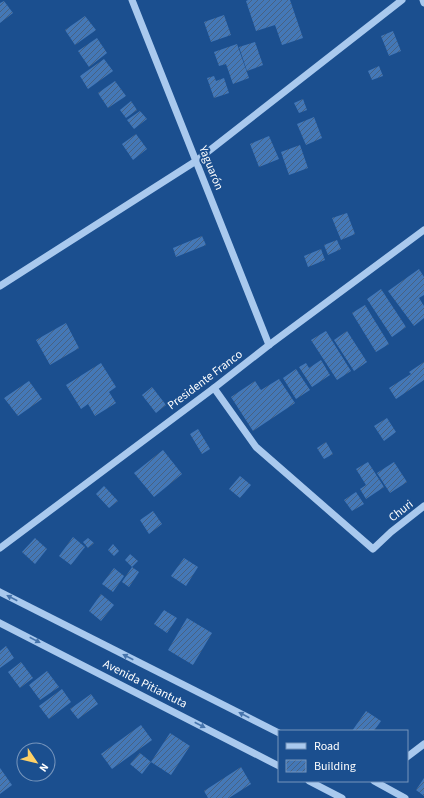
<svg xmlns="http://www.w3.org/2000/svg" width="424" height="798" viewBox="0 0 424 798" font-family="'Source Sans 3',sans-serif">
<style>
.building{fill:url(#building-hatch)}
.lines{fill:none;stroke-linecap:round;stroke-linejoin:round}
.minor{stroke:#a9c9ee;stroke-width:7}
.oneway{fill:#4674ac}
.labels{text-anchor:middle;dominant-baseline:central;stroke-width:4;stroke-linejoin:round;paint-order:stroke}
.street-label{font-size:12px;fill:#fff;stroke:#1b4f8f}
</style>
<defs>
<pattern id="building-hatch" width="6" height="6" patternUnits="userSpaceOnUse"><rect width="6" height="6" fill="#4478b7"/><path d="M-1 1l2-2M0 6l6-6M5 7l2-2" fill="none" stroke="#486282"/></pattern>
</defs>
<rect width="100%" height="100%" fill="#1b4f8f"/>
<!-- building -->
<g class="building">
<path d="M248,0H290L303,38L282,45L275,25L256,31L246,1Z"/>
<path d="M4,1L13,13L0,23V3Z"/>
<path d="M224,15L231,35L211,42L204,22Z"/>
<path d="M85,16L96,30L75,45L65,30Z"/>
<path d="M393,31L401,51L389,56L381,36Z"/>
<path d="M97,38L107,53L89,67L78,51Z"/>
<path d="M255,42L263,65L247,71L239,47Z"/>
<path d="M237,44L249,78L233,84L226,64L219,66L214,52Z"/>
<path d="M104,59L113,71L88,89L80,76Z"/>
<path d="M379,66L383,76L372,80L368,71Z"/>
<path d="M214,76L216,81L224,78L229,93L214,98L207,78Z"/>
<path d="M115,81L126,96L108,108L98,93Z"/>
<path d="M303,99L307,110L299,113L294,103Z"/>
<path d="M131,101L137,110L126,118L120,110Z"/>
<path d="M140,111L147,119L134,129L127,120Z"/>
<path d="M314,117L322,138L306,145L297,124Z"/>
<path d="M136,134L147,149L133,160L122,144Z"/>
<path d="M269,136L279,159L259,167L250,144Z"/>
<path d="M300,145L308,168L289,175L281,152Z"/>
<path d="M347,213L355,234L341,240L332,218Z"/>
<path d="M202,236L206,245L176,257L173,248Z"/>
<path d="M337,240L341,249L328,255L324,245Z"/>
<path d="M321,249L325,260L308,267L304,256Z"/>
<path d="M419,269L424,277V295L419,298L424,306V318L414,326L388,291Z"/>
<path d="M381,289L406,327L392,337L367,299Z"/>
<path d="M365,305L389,344L376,352L352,313Z"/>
<path d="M66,323L79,348L50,365L36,340Z"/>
<path d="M326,331L351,371L337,380L311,340Z"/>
<path d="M347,331L367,362L354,371L334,340Z"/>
<path d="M321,360L330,375L312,387L299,367L306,363L309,368Z"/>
<path d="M424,362V380L396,399L389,388L411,374L409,372Z"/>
<path d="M101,363L116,387L109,392L116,403L95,416L88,404L81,409L66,385Z"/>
<path d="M296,369L310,390L296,399L283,378Z"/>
<path d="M279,379L295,403L253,431L231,397L255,381L261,390Z"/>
<path d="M29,381L42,399L18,416L4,398Z"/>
<path d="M152,387L166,405L156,413L142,395Z"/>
<path d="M387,418L396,432L384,441L374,426Z"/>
<path d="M198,429L210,449L202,454L190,434Z"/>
<path d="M326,442L333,454L324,459L317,448Z"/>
<path d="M163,450L182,474L154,497L134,473Z"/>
<path d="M368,462L384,487L366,499L360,489L366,485L356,469Z"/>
<path d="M394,462L407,482L390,493L377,473Z"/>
<path d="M240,476L251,485L240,498L229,489Z"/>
<path d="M104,486L118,501L109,508L96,494Z"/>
<path d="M356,492L364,504L352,511L344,500Z"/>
<path d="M153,511L162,524L149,534L140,520Z"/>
<path d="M73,537L85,547L71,565L59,556Z"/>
<path d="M35,538L47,549L35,564L22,552Z"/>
<path d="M88,538L94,543L88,548L83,542Z"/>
<path d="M113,544L119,551L114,556L108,550Z"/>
<path d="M130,554L138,561L132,567L125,560Z"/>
<path d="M184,558L198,567L186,586L171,576Z"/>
<path d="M132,567L139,572L129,587L122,582Z"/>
<path d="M114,568L124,576L113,592L102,584Z"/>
<path d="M101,594L114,605L101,621L89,611Z"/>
<path d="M164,610L177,618L167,633L154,624Z"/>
<path d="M187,618L212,633L193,665L168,650Z"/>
<path d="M6,646L14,658L0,668V651Z"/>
<path d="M21,662L33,678L20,688L8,672Z"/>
<path d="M47,671L59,687L40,700L29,685Z"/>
<path d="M62,689L71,702L49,719L39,706Z"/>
<path d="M91,694L98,704L78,719L70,709Z"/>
<path d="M366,711L381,721L374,731H352Z"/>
<path d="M141,725L152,740L112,769L101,754Z"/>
<path d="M170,733L190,746L171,775L151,762Z"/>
<path d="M140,753L151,762L142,774L130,764Z"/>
<path d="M241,767L251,784L229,798H208L204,791Z"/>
<path d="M0,768L12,785L0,794Z"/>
<path d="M424,778V796L416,790Z"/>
</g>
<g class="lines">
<!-- minor -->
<g class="minor">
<path d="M132,0L269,345"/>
<path d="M423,0L424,3"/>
<path d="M0,286L196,161L402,0"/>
<path d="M214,388L256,447L373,549L391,532L424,506"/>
<path d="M0,548L214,388L269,345L424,230"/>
<path d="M0,592L279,733"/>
<path d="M0,623L279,766"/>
<path d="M407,757L424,744"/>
<path d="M309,781L342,798"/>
<path d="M374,781L405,798"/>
</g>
</g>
<!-- one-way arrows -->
<defs><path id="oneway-solid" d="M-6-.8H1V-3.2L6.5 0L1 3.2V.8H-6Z"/></defs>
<g class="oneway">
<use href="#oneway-solid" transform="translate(12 598) rotate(-153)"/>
<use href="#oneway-solid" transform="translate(35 640) rotate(27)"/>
<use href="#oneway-solid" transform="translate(128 657) rotate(-153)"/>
<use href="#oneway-solid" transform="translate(244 715) rotate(-153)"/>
<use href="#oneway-solid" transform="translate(200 725) rotate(27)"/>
</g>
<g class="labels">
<!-- street labels -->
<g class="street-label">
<text transform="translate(211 168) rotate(68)">Yaguarón</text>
<text transform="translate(205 380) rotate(-37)">Presidente Franco</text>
<text transform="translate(401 511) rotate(-38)">Churi</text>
<text transform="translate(145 684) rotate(27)">Avenida Pitiantuta</text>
</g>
</g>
<!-- legend -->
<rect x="278" y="730" width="130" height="52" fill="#1b4f8f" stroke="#7695bc"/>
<rect x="286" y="743" width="20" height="6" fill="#a9c9ee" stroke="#7695bc"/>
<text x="314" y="750" font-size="12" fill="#ffffff">Road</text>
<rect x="286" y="760" width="20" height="12" fill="url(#building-hatch)" stroke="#7695bc"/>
<text x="314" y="770" font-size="12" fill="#ffffff">Building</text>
<!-- north arrow -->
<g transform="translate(36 762) rotate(125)"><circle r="19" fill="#1b4f8f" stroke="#7695bc"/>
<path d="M0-3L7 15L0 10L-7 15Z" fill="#ffd166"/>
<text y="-6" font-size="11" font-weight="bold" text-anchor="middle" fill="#ffffff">N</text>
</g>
</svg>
